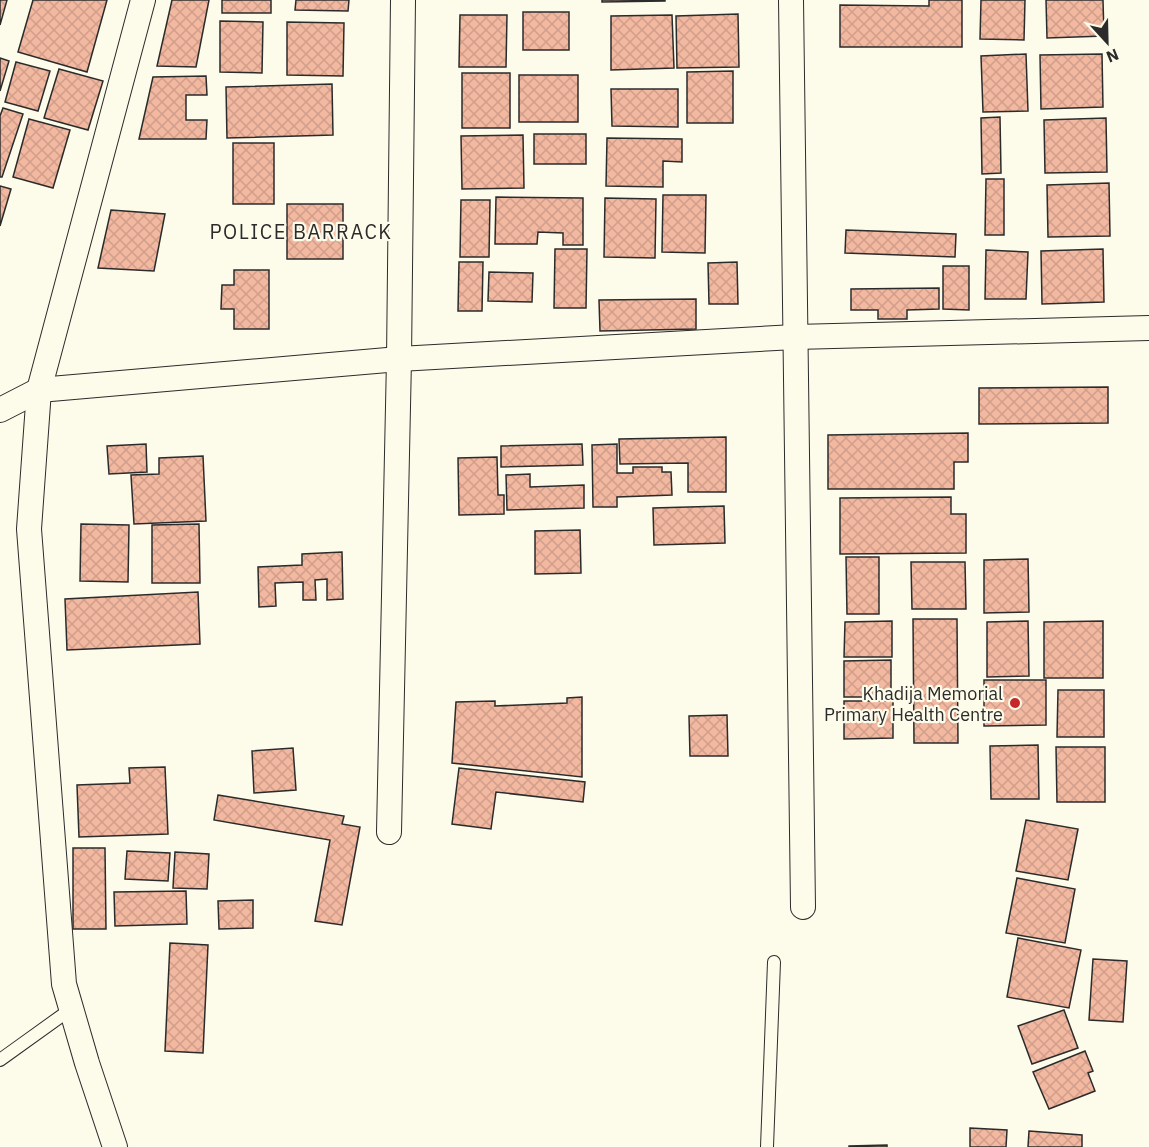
<svg xmlns="http://www.w3.org/2000/svg" width="1149" height="1147" viewBox="0 0 1149 1147" font-family="'IBM Plex Sans',sans-serif">
<style>
.building{fill:url(#building-cross-hatch);stroke:#2b2b2b;stroke-width:1.5}
.lines{fill:none;stroke-linecap:round;stroke-linejoin:round}
.service-casing{stroke:#2b2b2b;stroke-width:14}
.minor-casing{stroke:#2b2b2b;stroke-width:26}
.service{stroke:#fdfbea;stroke-width:12}
.minor{stroke:#fdfbea;stroke-width:24}
.poi-dot{fill:#c62828;stroke:#fdfbea;stroke-width:2}
.labels{text-anchor:middle;dominant-baseline:central;stroke-width:4.5;stroke-linejoin:round;paint-order:stroke}
.poi-label{font-size:18px;fill:#2b2b2b;stroke:#fdfbea;text-anchor:end}
.neighbourhood-label{font-size:20px;letter-spacing:1.5px;fill:#2b2b2b;stroke:#fdfbea}
</style>
<defs>
<pattern id="building-cross-hatch" width="8" height="8" patternUnits="userSpaceOnUse" patternTransform="scale(1.5)"><rect width="8" height="8" fill="#f2b8a0"/><path d="M0 0l8 8M0 8l8-8" fill="none" stroke="#d09e8a"/></pattern>
</defs>
<rect width="100%" height="100%" fill="#fdfbea"/>
<!-- building -->
<g class="building">
<path d="M0,0H7L0,25Z"/>
<path d="M33,0H107L87,72L18,52Z"/>
<path d="M172,0H209L196,67L157,66Z"/>
<rect x="222" y="0" width="49" height="13"/>
<path d="M296,0H349L348,11L295,10Z"/>
<path d="M602,0H665V1L602,2Z"/>
<path d="M929,0H962V47H840V5L929,6Z"/>
<path d="M981,0H1025L1024,40L980,39Z"/>
<path d="M1046,0H1103L1104,36L1047,38Z"/>
<rect x="523" y="12" width="46" height="38"/>
<path d="M738,14L739,67L677,68L676,16Z"/>
<path d="M460,15H507L506,67H459Z"/>
<path d="M672,15L674,68L611,70V16Z"/>
<path d="M220,21L263,22L262,73L220,72Z"/>
<path d="M287,22L344,23L343,76L287,75Z"/>
<path d="M1026,54L1028,111L983,112L981,56Z"/>
<path d="M1102,54L1103,107L1041,109L1040,55Z"/>
<path d="M0,58L9,61L0,91Z"/>
<path d="M16,62L50,71L38,111L5,102Z"/>
<path d="M59,69L103,81L88,130L44,118Z"/>
<path d="M733,71V123H687V72Z"/>
<rect x="462" y="73" width="48" height="55"/>
<rect x="519" y="75" width="59" height="47"/>
<path d="M206,76L207,95H186V120H207L206,139H139L153,77Z"/>
<path d="M332,84L333,135L227,138L226,87Z"/>
<path d="M611,89H678V127L612,126Z"/>
<path d="M3,108L23,114L2,177H0V116Z"/>
<path d="M1000,117L1001,173L982,174L981,118Z"/>
<path d="M1106,118L1107,172L1045,173L1044,120Z"/>
<path d="M29,119L70,130L53,188L13,177Z"/>
<rect x="534" y="134" width="52" height="30"/>
<path d="M523,135L524,188L462,189L461,136Z"/>
<path d="M607,138L682,139V162L663,161V187L606,186Z"/>
<rect x="233" y="143" width="41" height="61"/>
<path d="M986,179H1004V235H985Z"/>
<path d="M1109,183L1110,236L1048,237L1047,185Z"/>
<path d="M0,186L11,189L0,226Z"/>
<path d="M663,195H706L705,253L662,252Z"/>
<path d="M496,197L583,198V245H563V233L538,232L537,244H495Z"/>
<path d="M605,198L656,199L655,258L604,257Z"/>
<path d="M461,200H490L489,257H460Z"/>
<rect x="287" y="204" width="56" height="55"/>
<path d="M111,210L165,214L154,271L98,268Z"/>
<path d="M846,230L956,234L955,257L845,253Z"/>
<path d="M555,249H587L586,308H554Z"/>
<path d="M1103,249L1104,302L1042,304L1041,251Z"/>
<path d="M986,250L1028,252L1026,299H985Z"/>
<path d="M459,262H483L482,311H458Z"/>
<path d="M737,262L738,304H709L708,263Z"/>
<path d="M943,266H969V310L943,309Z"/>
<path d="M234,270H269V329H234V309H221L222,285H234Z"/>
<path d="M489,272L533,273L532,302L488,301Z"/>
<path d="M939,288V309L907,310V319H878V310H851V289Z"/>
<path d="M696,299V329L600,331L599,300Z"/>
<path d="M1108,387V423L979,424V388Z"/>
<path d="M968,433V462H954V489H828V435Z"/>
<path d="M726,437V492H688V463L620,464L619,439Z"/>
<path d="M146,444L147,472L109,474L107,446Z"/>
<path d="M582,444L583,465L501,467V446Z"/>
<path d="M617,444V473H633V467H662V472H671L672,495L617,497V507H593L592,445Z"/>
<path d="M203,456L206,521L134,524L131,475L159,474V458Z"/>
<path d="M497,457L498,495H504V514L459,515L458,458Z"/>
<path d="M530,474V487L584,485V508L507,510L506,475Z"/>
<path d="M951,497V514H966V553L840,554V498Z"/>
<path d="M724,506L725,543L654,545L653,508Z"/>
<path d="M81,524L129,525L128,582L80,581Z"/>
<path d="M199,524L200,583H152V525Z"/>
<path d="M580,530L581,573L535,574V531Z"/>
<path d="M342,552L343,599L327,600V579L315,580L316,600H303V582L275,583L276,606L259,607L258,567L302,565V554Z"/>
<path d="M846,557H879V614H847Z"/>
<path d="M1028,559L1029,612L984,613V560Z"/>
<path d="M911,562H965L966,609H912Z"/>
<path d="M198,592L200,644L67,650L65,599Z"/>
<path d="M913,619H957L958,743H914Z"/>
<path d="M892,621V657H844L845,622Z"/>
<path d="M1028,621L1029,676L987,677V622Z"/>
<path d="M1103,621V678H1044V622Z"/>
<path d="M891,660V697H844V661Z"/>
<path d="M984,680H1046V725L984,726Z"/>
<path d="M1058,690H1104V737H1057Z"/>
<path d="M582,697V777L452,763L456,702L495,701V706L567,703V698Z"/>
<path d="M844,701H893V738L844,739Z"/>
<path d="M727,715L728,756H690L689,716Z"/>
<path d="M1038,745L1039,799H991L990,746Z"/>
<path d="M1056,747H1105V802H1057Z"/>
<path d="M293,748L296,790L254,793L252,751Z"/>
<path d="M165,767L168,834L79,837L77,785L130,783L129,768Z"/>
<path d="M459,768L585,782L583,802L496,792L491,829L452,824Z"/>
<path d="M218,795L344,816L342,824L360,827L342,925L315,921L330,840L214,820Z"/>
<path d="M1026,820L1078,829L1068,880L1016,871Z"/>
<path d="M73,848H105L106,929H73Z"/>
<path d="M127,851L170,853L168,881L125,879Z"/>
<path d="M175,852L209,854L207,889L173,888Z"/>
<path d="M1017,878L1075,889L1065,943L1006,933Z"/>
<path d="M186,891L187,924L115,926L114,892Z"/>
<path d="M253,900V928L219,929L218,901Z"/>
<path d="M1018,938L1081,950L1069,1008L1007,997Z"/>
<path d="M170,943L208,945L203,1053L165,1051Z"/>
<path d="M1093,959L1127,961L1123,1022L1089,1020Z"/>
<path d="M1064,1010L1078,1048L1032,1064L1018,1026Z"/>
<path d="M1085,1051L1093,1071L1088,1073L1095,1091L1049,1109L1033,1072Z"/>
<path d="M970,1128L1007,1130L1006,1147H970Z"/>
<path d="M1029,1131L1082,1135V1147H1028Z"/>
<path d="M887,1145V1147H849V1146Z"/>
</g>
<g class="lines">
<!-- service casing -->
<g class="service-casing">
<g id="service">
<path d="M0,1060L71,1009"/>
<path d="M767,1147L774,962"/>
</g>
</g>
<!-- minor casing -->
<g class="minor-casing">
<g id="minor">
<path d="M791,0L803,907"/>
<path d="M0,410L39,390L399,359L795,337L1149,328"/>
<path d="M389,832L399,359L403,0"/>
<path d="M115,1147L87,1063L64,984L29,529L39,390L143,0"/>
</g>
</g>
<!-- service -->
<use href="#service" class="service"/>
<!-- minor -->
<use href="#minor" class="minor"/>
</g>
<!-- markers -->
<circle class="poi-dot" cx="1015" cy="703" r="6"/>
<g class="labels">
<!-- poi labels -->
<g class="poi-label">
<text x="1003" y="693">Khadija Memorial<tspan x="1003" dy="21">Primary Health Centre</tspan></text>
</g>
<!-- neighbourhood labels -->
<g class="neighbourhood-label">
<text x="301" y="231">POLICE BARRACK</text>
</g>
</g>
<!-- north arrow -->
<g transform="translate(1107 42) rotate(158)" stroke="#fdfbea" stroke-width="4.5" paint-order="stroke">
<path d="M0-4.5L10 22L0 15L-10 22Z" fill="#2b2b2b"/>
<text y="-9" font-size="16" font-weight="bold" text-anchor="middle" fill="#2b2b2b">N</text>
</g>
</svg>
